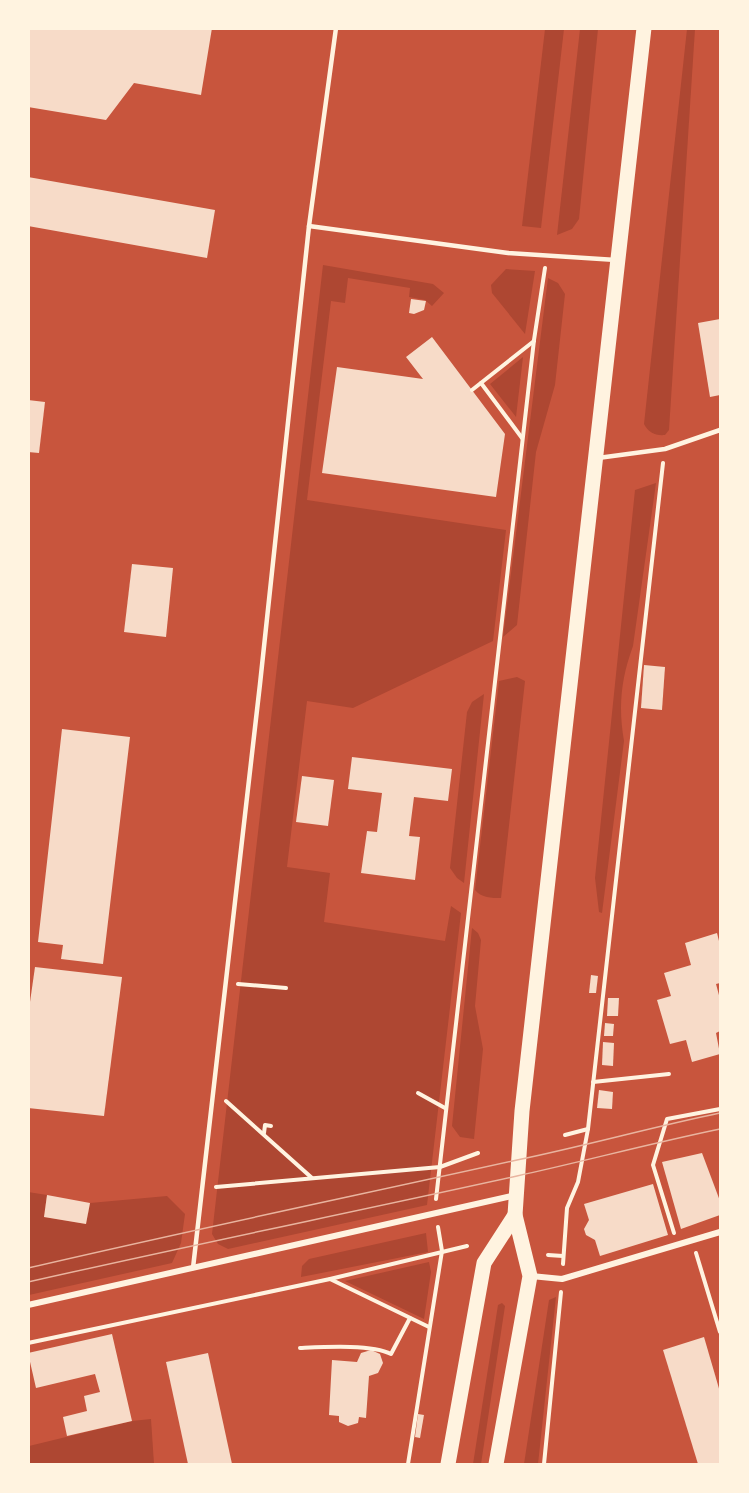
<svg xmlns="http://www.w3.org/2000/svg" width="749" height="1493" viewBox="0 0 749 1493" font-family="Manrope,sans-serif">
<style>
.green{fill:#ae4732}
.building{fill:#f7dbc8}
.lines{fill:none;stroke-linecap:round;stroke-linejoin:round}
.path{stroke:#fff3e0;stroke-width:4}
.service{stroke:#fff3e0;stroke-width:4.5}
.minor{stroke:#fff3e0;stroke-width:6}
.primary{stroke:#fff3e0;stroke-width:15}
.tram{stroke:#e9b49f;stroke-width:1.5}
</style>
<rect width="100%" height="100%" fill="#c8553d"/>
<!-- green -->
<g class="green">
<path d="M545,29H564L541,228L522,226Z"/>
<path d="M580,29H598L579,219L572,229L557,235Z"/>
<path d="M687,29H695L669,430L665,435C655,436 648,432 644,424Z"/>
<path d="M323,265L433,284L444,293L432,306L425,300L409,297L410,288L348,278L345,303L331,301L307,500L506,530L493,641L353,708L307,701L287,867L330,873L324,922L445,941L451,906L461,913L427,1205L228,1249L218,1244L212,1234Z"/>
<path d="M506,269L535,271L525,334L492,293L491,285Z"/>
<path d="M548,278L558,283L565,294L555,385L536,452L517,625L503,637Z"/>
<path d="M523,357L516,417L490,384Z"/>
<path d="M656,483L633,646C621,679 618,706 624,741L602,913L599,912L595,878L635,490Z"/>
<path d="M517,677L525,681L501,898C491,898 482,898 475,890L499,681Z"/>
<path d="M484,694L464,883L457,878L450,868L467,712L472,702Z"/>
<path d="M472,928L478,933L481,940L475,1006L483,1049L474,1139L460,1137L452,1126Z"/>
<path d="M28,1192L47,1195L44,1217L86,1224L90,1203L167,1196L185,1214L181,1243L172,1263L29,1295Z"/>
<path d="M426,1233L428,1252L301,1277L302,1266L309,1259Z"/>
<path d="M429,1262L431,1272L424,1319L345,1281Z"/>
<path d="M556,1297L538,1464H524L549,1300Z"/>
<path d="M502,1303L505,1306L481,1464H473L498,1305Z"/>
<path d="M151,1419L154,1464H29V1446L132,1421Z"/>
</g>
<!-- building -->
<g class="building">
<path d="M28,28H212L201,95L134,83L106,120L28,107Z"/>
<path d="M28,177L215,210L207,258L28,226Z"/>
<path d="M411,299L426,301L424,310L414,314L409,313Z"/>
<path d="M720,319V395L710,397L698,323Z"/>
<path d="M432,337L505,434L496,497L322,473L337,367L423,379L406,357Z"/>
<path d="M28,400L45,402L39,453L28,452Z"/>
<path d="M132,564L173,568L166,637L124,632Z"/>
<path d="M644,665L665,667L662,710L641,708Z"/>
<path d="M62,729L130,737L103,964L61,959L63,945L38,942Z"/>
<path d="M352,757L452,769L448,801L414,797L409,836L420,837L415,880L361,873L367,831L377,832L382,793L348,789Z"/>
<path d="M302,776L334,780L328,826L296,822Z"/>
<path d="M717,933L720,945V983L716,984L720,999V1031L716,1033L720,1054L692,1062L686,1040L670,1044L657,1000L671,996L664,973L691,965L685,943Z"/>
<path d="M35,967L122,977L104,1116L28,1108V1016Z"/>
<path d="M591,975L598,976L596,993H589Z"/>
<path d="M608,998H619L618,1016H607Z"/>
<path d="M605,1023L614,1024L613,1036H604Z"/>
<path d="M603,1042L614,1043L613,1066L602,1065Z"/>
<path d="M599,1090L613,1092L612,1109L597,1108Z"/>
<path d="M702,1153L720,1201V1215L681,1229L662,1162Z"/>
<path d="M653,1184L668,1235L600,1256L595,1240L586,1235L584,1229L589,1220L584,1204Z"/>
<path d="M47,1195L90,1203L86,1224L44,1217Z"/>
<path d="M112,1334L132,1421L67,1436L63,1417L87,1411L84,1396L100,1392L95,1374L36,1388L28,1353Z"/>
<path d="M704,1337L720,1392V1464H698L663,1350Z"/>
<path d="M371,1350L380,1354L383,1363L378,1373L369,1376L366,1418L359,1417L358,1423L348,1426L339,1422V1416L329,1415L332,1360L357,1362L361,1353Z"/>
<path d="M208,1353L232,1464H188L166,1362Z"/>
<path d="M418,1414L424,1415L420,1438L415,1437Z"/>
</g>
<g class="lines">
<!-- path -->
<g class="path">
<path d="M481,383L522,438"/>
<path d="M472,390L534,341"/>
<path d="M238,984L286,988"/>
<path d="M593,1082L669,1074"/>
<path d="M418,1093L445,1108"/>
<path d="M226,1101L312,1178"/>
<path d="M264,1133L265,1125L271,1126"/>
<path d="M565,1135L588,1129"/>
<path d="M216,1187L440,1167L478,1153"/>
<path d="M436,1199L534,340L545,268"/>
<path d="M674,1233L653,1165L667,1119L720,1109"/>
<path d="M696,1253L720,1332"/>
<path d="M548,1255L563,1256"/>
<path d="M563,1264L567,1208L578,1182L588,1129L663,463"/>
<path d="M330,1279L429,1327"/>
<path d="M28,1343L330,1279L467,1246"/>
<path d="M300,1348C323,1347 372,1344 391,1354L410,1318"/>
<path d="M408,1464L442,1251L438,1227"/>
<path d="M544,1464L561,1292"/>
</g>
<!-- service -->
<g class="service">
<path d="M309,226L508,253L616,260"/>
<path d="M598,458L665,449L720,430"/>
<path d="M193,1268L260,684L309,226L336,28"/>
</g>
<!-- minor -->
<g class="minor">
<path d="M531,1276L562,1279L720,1232"/>
<path d="M28,1305L516,1195"/>
</g>
<!-- primary -->
<g class="primary">
<path d="M448,1464L484,1263L515,1215"/>
<path d="M496,1464L530,1276L515,1215L522,1111L644,28"/>
</g>
<!-- tram -->
<g class="tram">
<path d="M28,1268C191,1230 354,1196 517,1160C585,1146 652,1127 720,1113"/>
<path d="M28,1282C191,1245 354,1212 517,1176C585,1161 652,1143 720,1129"/>
</g>
</g>
<!-- border -->
<rect width="749" height="1493" fill="none" stroke="#fff3e0" stroke-width="60"/>
</svg>
